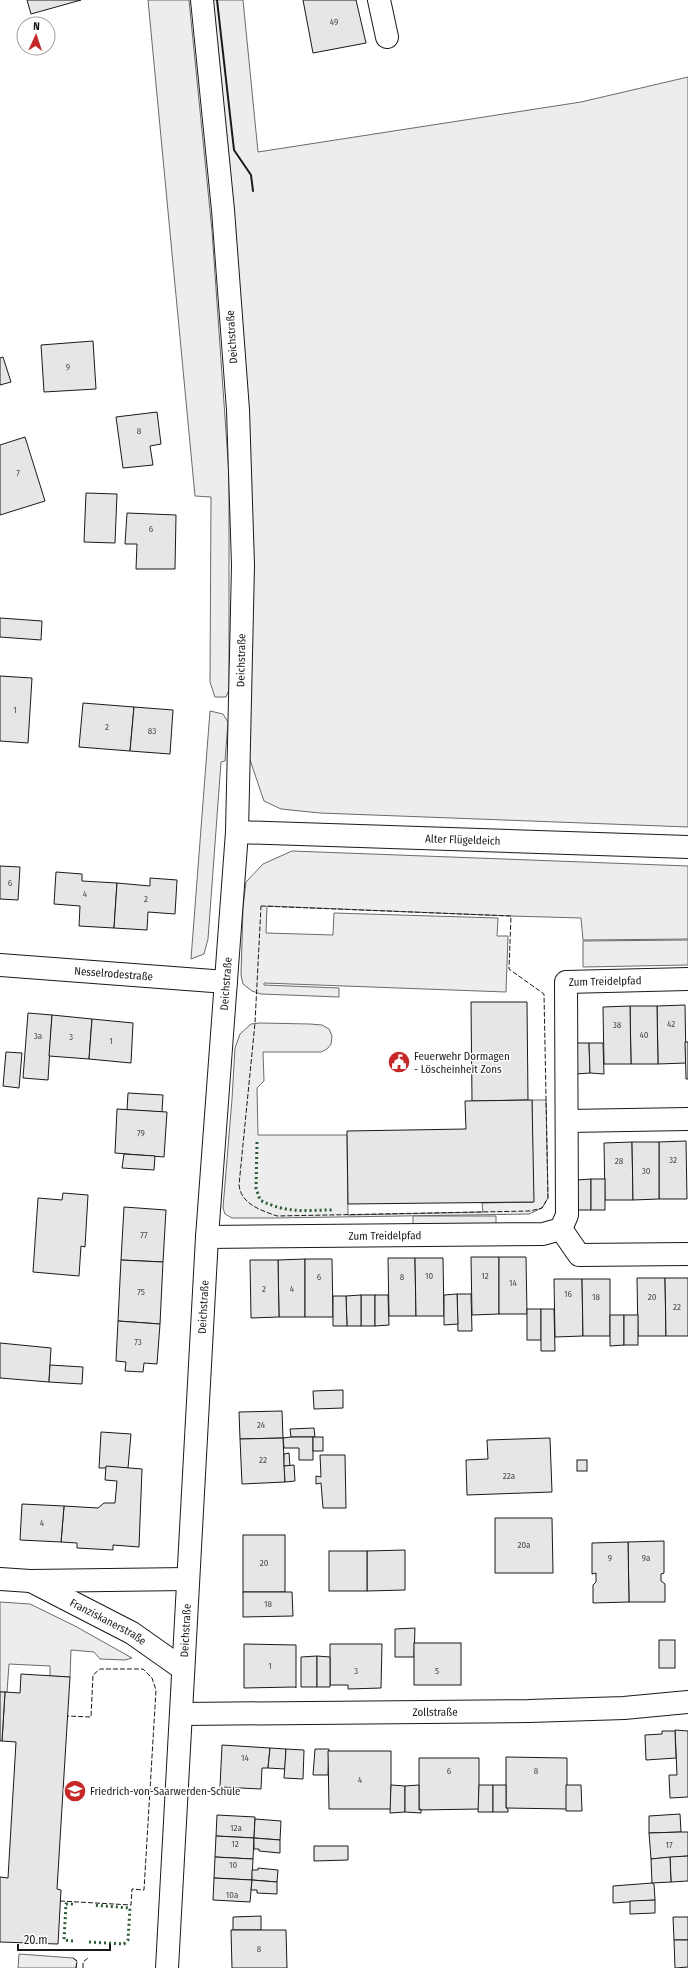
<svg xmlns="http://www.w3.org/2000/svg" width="688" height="1968" viewBox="0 0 688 1968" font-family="'Fira Sans Condensed',sans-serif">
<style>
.built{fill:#ededed;stroke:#6a6a6a}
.building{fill:#e6e6e6;stroke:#1a1a1a}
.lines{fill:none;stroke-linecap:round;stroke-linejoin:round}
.minor-casing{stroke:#1a1a1a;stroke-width:24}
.minor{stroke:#fff;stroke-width:22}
.hedge{stroke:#2b5a34;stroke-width:3;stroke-dasharray:2 3;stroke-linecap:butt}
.fence{stroke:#1a1a1a;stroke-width:1;stroke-dasharray:5 2;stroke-linecap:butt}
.wall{stroke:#1a1a1a;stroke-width:2}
.labels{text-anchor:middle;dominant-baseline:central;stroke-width:3;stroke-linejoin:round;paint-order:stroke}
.number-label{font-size:9px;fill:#4d4d4d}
.street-label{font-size:11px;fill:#1a1a1a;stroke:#fff}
.poi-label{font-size:11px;fill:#1a1a1a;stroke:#fff;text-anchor:start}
</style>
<rect width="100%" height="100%" fill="#fff"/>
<!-- built -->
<g class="built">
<path d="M148,0H189L212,231L229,475V690L226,697H215L210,682L211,497L195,496Z"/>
<path d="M213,0H243L258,152L581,102L688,77V827L320,813L281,809L264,801L249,757Z"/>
<path d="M210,711L223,714L228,722L225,761L221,762L208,939L204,954L191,959Z"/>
<path d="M292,851L688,866V939L583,940L581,918L511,916L267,906L266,933L333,935L334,913L498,918L497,936H508L506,992L264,983V985L339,988V997L261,994L252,991L243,984L241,975L243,908L246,882L263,864Z"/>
<path d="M688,940V965L583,967V941Z"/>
<path d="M260,1023L310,1024L322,1025L329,1029L332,1036L331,1044L327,1049L321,1052H263L264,1081L257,1088L258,1135H347L348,1215L483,1212L482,1203L533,1202L532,1100H546L548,1198L542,1208L529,1214L275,1218H232L225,1214L223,1208L232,1099L235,1048L240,1034L251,1024Z"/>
<path d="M413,1216H496V1224L413,1225Z"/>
<path d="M0,1602L30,1604L75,1626L132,1658L125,1660L100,1659L94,1652L71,1650L70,1677L50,1676V1666L9,1664L7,1692H0Z"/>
<path d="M19,1954L73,1958L77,1961L76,1968H18Z"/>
</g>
<!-- building -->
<g class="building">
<path d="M27,0H81L31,14Z"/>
<path d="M303,0H356L366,43L313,53Z"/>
<path d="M93,341L96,389L44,392L41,345Z"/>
<path d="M3,357L11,382L0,385V358Z"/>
<path d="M157,412L161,444L150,446L153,465L123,468L116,417Z"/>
<path d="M25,437L45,501L0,515V445Z"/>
<path d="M86,493L117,494L115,543L84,542Z"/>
<path d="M127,513L176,515L175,569H136L137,544H125Z"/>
<path d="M0,618L42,621L41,640L0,637Z"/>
<path d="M0,676L32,678L28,743L0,741Z"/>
<path d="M83,703L134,707L130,751L79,747Z"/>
<path d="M134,707L173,710L170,754L130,751Z"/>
<path d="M0,866L20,867L18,900L0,899Z"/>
<path d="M56,872L82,874V881L117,883L114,928L79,926L80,906L54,904Z"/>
<path d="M150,878L177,880L175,914L148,912L147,930L114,928L117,883L150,886Z"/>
<path d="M471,1002H527L528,1100L472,1101Z"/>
<path d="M685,1005L686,1063L658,1064L657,1006Z"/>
<path d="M630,1006H657L658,1064H631Z"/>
<path d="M630,1006L631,1064H604L603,1007Z"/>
<path d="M28,1013L52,1015L48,1080L23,1078Z"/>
<path d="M52,1015L92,1019L89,1059L49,1056Z"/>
<path d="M92,1019L133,1023L131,1063L89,1059Z"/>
<path d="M685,1042H688V1079H686Z"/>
<path d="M575,1043H589L590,1073L576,1074Z"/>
<path d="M589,1043H603L604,1074L590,1073Z"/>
<path d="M6,1052L22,1053L19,1088L3,1086Z"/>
<path d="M128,1093L163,1095L162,1112L127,1110Z"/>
<path d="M532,1100L534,1202L348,1204L347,1131L466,1129L465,1101Z"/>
<path d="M117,1109L167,1112L164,1157L115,1153Z"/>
<path d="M686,1141L687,1199H659V1142Z"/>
<path d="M632,1142L633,1200H605L604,1143Z"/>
<path d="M632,1142H659V1199L633,1200Z"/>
<path d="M124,1154L155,1156L154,1170L122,1168Z"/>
<path d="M591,1179V1210H578L577,1180Z"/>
<rect x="591" y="1179" width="14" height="31"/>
<path d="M63,1193L88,1195L85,1247L81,1246L79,1276L33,1272L38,1198L62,1200Z"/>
<path d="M124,1207L166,1210L163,1262L121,1260Z"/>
<path d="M471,1257H499V1314L472,1315Z"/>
<path d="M499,1257H526L527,1314H499Z"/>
<path d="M388,1258H415L416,1316H389Z"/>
<path d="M415,1258H443L444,1316H416Z"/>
<path d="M305,1259V1317H279L278,1260Z"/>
<path d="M305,1259H332L333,1317H305Z"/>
<path d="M121,1260L163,1262L160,1324L118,1321Z"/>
<path d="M250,1260H278L279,1317L251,1318Z"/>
<path d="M637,1278H665L666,1336H638Z"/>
<path d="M665,1278H688V1336H666Z"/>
<path d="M554,1279H582L583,1336L555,1337Z"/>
<path d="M582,1279H610V1336H583Z"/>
<path d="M457,1294H471L472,1331H458Z"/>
<path d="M457,1294L458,1324L444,1325V1295Z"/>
<rect x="361" y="1295" width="14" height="31"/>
<path d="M361,1295V1326H347L346,1296Z"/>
<path d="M375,1295H388L389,1325L375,1326Z"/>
<path d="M333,1296H346L347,1326H333Z"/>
<rect x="527" y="1309" width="14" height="31"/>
<path d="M541,1309H554L555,1351H541Z"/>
<path d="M610,1315H624V1345L610,1346Z"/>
<rect x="624" y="1315" width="14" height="30"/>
<path d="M118,1321L160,1324L157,1364L144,1363L143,1372L125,1371L126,1362L116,1361Z"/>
<path d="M0,1343L51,1348L49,1382L0,1378Z"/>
<path d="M50,1365L83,1367L82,1384L49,1382Z"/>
<path d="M343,1390V1408L314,1409L313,1391Z"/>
<path d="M282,1411L283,1438L240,1439L239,1412Z"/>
<path d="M314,1428L315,1437H291L290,1429Z"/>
<path d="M101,1432L131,1434L128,1468H99Z"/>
<path d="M291,1437H313V1460H299V1448H284L283,1438Z"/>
<rect x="313" y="1437" width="10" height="14"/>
<path d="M283,1438L285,1482L242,1484L240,1439Z"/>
<path d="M550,1438L552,1492L467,1495L466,1460L488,1459L487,1440Z"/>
<path d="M289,1453L290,1466H284V1454Z"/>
<path d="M320,1455H345L346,1508H323L321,1483L316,1484V1476L321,1477Z"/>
<rect x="577" y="1460" width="10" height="11"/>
<path d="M294,1465L295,1481L285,1482L284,1466Z"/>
<path d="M106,1466L142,1469L139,1547L113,1545V1550L77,1548V1543L61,1542L64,1506L98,1508L104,1503H115L117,1481L105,1480Z"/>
<path d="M22,1504L64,1506L61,1542L20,1540Z"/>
<path d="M495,1518H552L553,1573H495Z"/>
<rect x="243" y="1535" width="42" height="57"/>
<path d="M664,1541V1573L661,1574V1581L665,1584V1602H629L628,1542Z"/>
<path d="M628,1542L629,1602L593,1603V1585L596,1582V1573L592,1574V1543Z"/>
<path d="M405,1550V1590L367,1591V1551Z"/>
<rect x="329" y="1551" width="38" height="40"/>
<path d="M243,1592H292L293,1616L243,1617Z"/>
<path d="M415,1628L414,1657H395V1629Z"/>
<rect x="659" y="1640" width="16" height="28"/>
<rect x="414" y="1643" width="47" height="42"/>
<path d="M244,1644L296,1645V1688L295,1687L244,1688Z"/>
<path d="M330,1644H382L381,1688L348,1689V1685H330Z"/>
<path d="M317,1656V1687H301V1657Z"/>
<path d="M317,1656L330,1657V1687H317Z"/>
<path d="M21,1674L70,1677L57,1889L61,1890L58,1944L0,1942V1877L8,1878L16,1742L2,1741L5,1692L20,1693Z"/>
<path d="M0,1692H5L2,1741H0Z"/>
<path d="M675,1730L688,1731V1797L670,1798L669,1775H677Z"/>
<path d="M662,1731H675L676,1758L646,1760L645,1735L662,1734Z"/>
<path d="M222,1745L270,1748L268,1768H262L261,1789L220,1787Z"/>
<path d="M270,1748L286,1749L285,1769L268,1768Z"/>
<path d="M286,1749L304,1750L303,1779L284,1778Z"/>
<path d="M315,1749H329L328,1775H313Z"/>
<path d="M328,1751H391V1809H329Z"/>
<path d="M506,1757L567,1758V1809L506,1808Z"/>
<path d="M419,1758H479V1809L419,1810Z"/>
<path d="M391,1785L405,1786V1812L390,1813Z"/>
<path d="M419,1785V1810L421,1809V1813L405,1812V1786Z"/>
<path d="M479,1785H493V1812H478Z"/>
<path d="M493,1785H506V1808L508,1809V1812H493Z"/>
<path d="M566,1785H581L582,1811H566Z"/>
<path d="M680,1814L681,1832L649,1833V1816Z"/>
<path d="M217,1815L255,1817L254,1838L216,1836Z"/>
<path d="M255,1819L281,1821L280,1840L254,1838Z"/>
<path d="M681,1832H688V1856L651,1859L649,1833Z"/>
<path d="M216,1836L254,1838L253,1859L215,1857Z"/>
<path d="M254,1838L280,1840V1853L259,1851V1849H254Z"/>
<path d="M314,1846H348V1860L314,1861Z"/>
<path d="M688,1856V1881L671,1882L670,1857Z"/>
<path d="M215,1857L253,1859L252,1880L214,1878Z"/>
<path d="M670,1857L671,1882L652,1883L651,1859Z"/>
<path d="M258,1868L278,1870L277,1882L252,1880V1870H258Z"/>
<path d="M214,1878L252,1880L250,1902L213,1900Z"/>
<path d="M252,1880L277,1882V1894L257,1893V1890H251Z"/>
<path d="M652,1883L654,1884L655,1900L613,1903V1886Z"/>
<path d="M655,1900V1913L630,1914V1901Z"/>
<path d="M261,1916V1930H233V1917Z"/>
<path d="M673,1917H688V1940H674Z"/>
<path d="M231,1930H286L287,1968H232Z"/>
<path d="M674,1940H688V1967L675,1968Z"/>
</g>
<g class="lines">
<!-- minor casing -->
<g class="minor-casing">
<g id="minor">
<path d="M379,0L387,37"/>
<path id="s1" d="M237,832L688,847"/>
<path id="s2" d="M0,965L226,982"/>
<path d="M567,1121L688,1119"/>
<path d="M561,1229L579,1255L688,1254"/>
<path id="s3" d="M207,1237L543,1234L561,1229L567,1215L566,982L688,979"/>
<path d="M0,1579L30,1581L187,1579"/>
<path id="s4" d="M33,1582L132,1633L183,1669"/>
<path id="s5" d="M182,1714L529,1711L624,1708L688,1702"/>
<path id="s6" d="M167,1968L207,1237L237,832L243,565L238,410L223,210L202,0"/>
</g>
</g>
<!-- minor -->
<use href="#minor" class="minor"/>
<!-- hedge -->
<g class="hedge">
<path d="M257,1142L256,1188L260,1200C287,1214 305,1210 333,1210"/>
<path d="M73,1941L64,1940L66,1904H76"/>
<path d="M89,1942L124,1944L128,1940L130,1908L93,1905"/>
</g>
<!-- fence -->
<g class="fence">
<path d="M261,906L511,916L509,969L544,994L548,1198L542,1208L530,1211L277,1216C260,1210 241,1204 239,1185L255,1023Z"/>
<path d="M60,1901L131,1905L132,1889L144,1890L156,1690L152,1678L143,1669H100L93,1675L91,1717L67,1716"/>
<path d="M73,1958L77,1961L76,1968"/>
<path d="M83,1968V1962L88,1958"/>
</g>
<!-- wall -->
<path class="wall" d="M217,0L234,150L251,175L253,191"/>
</g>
<!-- icons -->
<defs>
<g id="civic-disc" transform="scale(1.15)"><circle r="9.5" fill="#c62828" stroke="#fff"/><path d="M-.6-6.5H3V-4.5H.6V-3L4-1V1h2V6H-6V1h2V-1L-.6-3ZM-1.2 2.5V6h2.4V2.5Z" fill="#fff"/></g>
<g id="school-disc" transform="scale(1.15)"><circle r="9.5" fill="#c62828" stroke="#fff"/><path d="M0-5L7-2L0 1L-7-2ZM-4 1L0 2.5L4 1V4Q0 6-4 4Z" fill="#fff"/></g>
</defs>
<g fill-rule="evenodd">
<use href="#civic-disc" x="399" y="1062"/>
<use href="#school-disc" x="75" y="1791"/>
</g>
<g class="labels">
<!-- number labels -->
<g class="number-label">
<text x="334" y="22">49</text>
<text x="68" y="367">9</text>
<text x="139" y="431">8</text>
<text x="18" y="473">7</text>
<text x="151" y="529">6</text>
<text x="15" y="710">1</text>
<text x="107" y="727">2</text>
<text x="152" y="731">83</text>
<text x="10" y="883">6</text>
<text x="85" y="894">4</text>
<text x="146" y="899">2</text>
<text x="671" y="1024">42</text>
<text x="617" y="1025">38</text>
<text x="644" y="1035">40</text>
<text x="38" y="1036">3a</text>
<text x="71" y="1037">3</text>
<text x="111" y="1041">1</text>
<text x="141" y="1133">79</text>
<text x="673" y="1160">32</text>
<text x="619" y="1161">28</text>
<text x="646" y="1171">30</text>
<text x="144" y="1235">77</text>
<text x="429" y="1276">10</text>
<text x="485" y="1276">12</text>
<text x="319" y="1277">6</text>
<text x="402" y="1277">8</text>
<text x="513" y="1283">14</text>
<text x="264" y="1289">2</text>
<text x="292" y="1289">4</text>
<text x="141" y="1292">75</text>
<text x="568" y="1294">16</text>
<text x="596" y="1297">18</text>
<text x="652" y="1297">20</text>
<text x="677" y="1307">22</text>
<text x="138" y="1342">73</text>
<text x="261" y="1425">24</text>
<text x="263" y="1460">22</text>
<text x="509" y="1476">22a</text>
<text x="42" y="1523">4</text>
<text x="524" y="1545">20a</text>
<text x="610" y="1558">9</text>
<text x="646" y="1558">9a</text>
<text x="264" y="1563">20</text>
<text x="268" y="1604">18</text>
<text x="270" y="1666">1</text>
<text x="356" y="1671">3</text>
<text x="437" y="1671">5</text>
<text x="245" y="1758">14</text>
<text x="449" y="1771">6</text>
<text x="536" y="1771">8</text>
<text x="360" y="1780">4</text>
<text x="236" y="1828">12a</text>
<text x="235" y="1844">12</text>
<text x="669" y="1845">17</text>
<text x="233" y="1865">10</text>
<text x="232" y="1895">10a</text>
<text x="259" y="1949">8</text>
</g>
<!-- street labels -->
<g class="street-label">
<text transform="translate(232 337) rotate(-94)">Deichstraße</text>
<text stroke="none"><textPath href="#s6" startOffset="1310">Deichstraße</textPath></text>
<text stroke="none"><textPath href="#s1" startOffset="226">Alter Flügeldeich</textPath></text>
<text stroke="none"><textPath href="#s2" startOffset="114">Nesselrodestraße</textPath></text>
<text stroke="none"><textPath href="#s3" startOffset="642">Zum Treidelpfad</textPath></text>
<text stroke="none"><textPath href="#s6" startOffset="986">Deichstraße</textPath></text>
<text stroke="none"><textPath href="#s3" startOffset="178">Zum Treidelpfad</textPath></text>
<text stroke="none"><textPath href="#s6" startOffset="662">Deichstraße</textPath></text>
<text stroke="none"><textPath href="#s4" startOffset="85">Franziskanerstraße</textPath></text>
<text stroke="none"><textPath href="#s6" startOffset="338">Deichstraße</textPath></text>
<text stroke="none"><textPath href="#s5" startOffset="253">Zollstraße</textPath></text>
</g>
<!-- poi labels -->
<g class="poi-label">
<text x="414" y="1056">Feuerwehr Dormagen<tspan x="414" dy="13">- Löscheinheit Zons</tspan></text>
<text x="90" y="1791">Friedrich-von-Saarwerden-Schule</text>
</g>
</g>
<!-- north arrow -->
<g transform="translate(36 36) rotate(3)"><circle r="19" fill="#ffffff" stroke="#a3a3a3"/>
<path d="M0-3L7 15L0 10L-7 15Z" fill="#c62828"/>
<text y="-6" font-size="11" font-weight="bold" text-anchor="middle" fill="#1a1a1a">N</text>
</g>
<!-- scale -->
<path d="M18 1944v6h92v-6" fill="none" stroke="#1a1a1a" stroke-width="2"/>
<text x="24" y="1944" font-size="12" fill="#1a1a1a" stroke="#ffffff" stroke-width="3" paint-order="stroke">20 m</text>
</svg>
